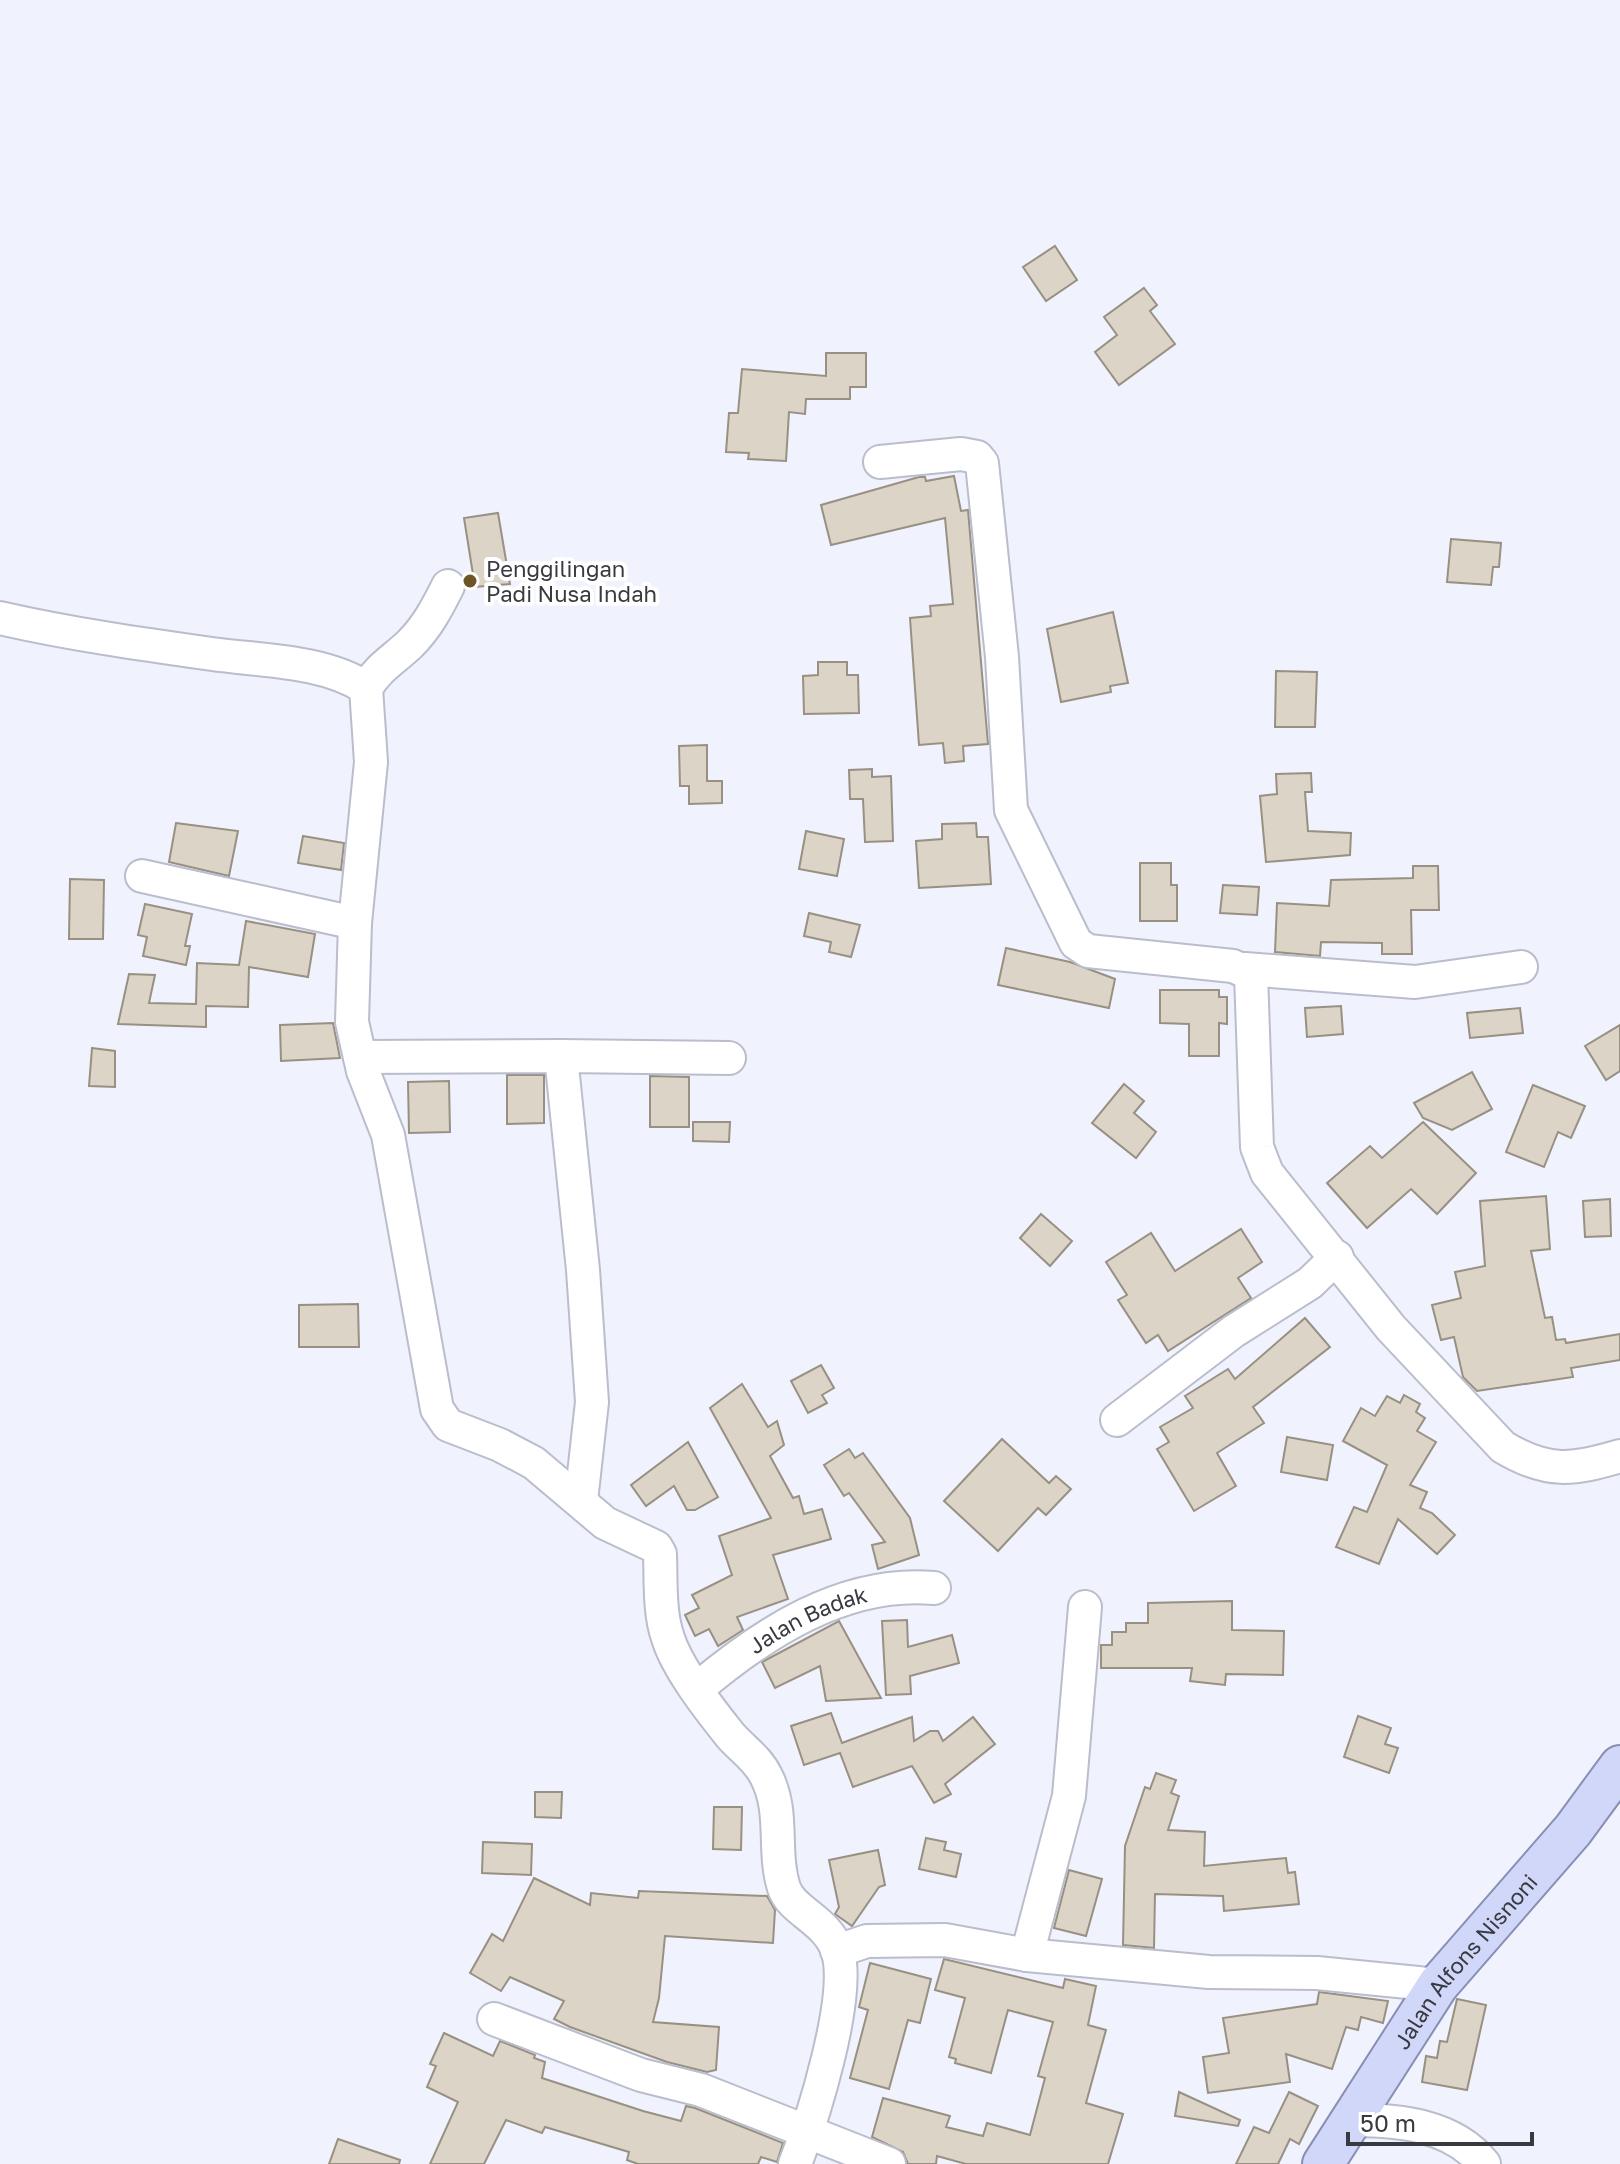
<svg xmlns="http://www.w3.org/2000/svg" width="1620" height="2164" viewBox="0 0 1620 2164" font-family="'Golos Text',sans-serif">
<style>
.building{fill:#dcd4c7;stroke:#979083;stroke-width:2}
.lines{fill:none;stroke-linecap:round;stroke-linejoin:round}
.minor-casing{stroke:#babdcb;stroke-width:36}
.major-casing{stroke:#888fb5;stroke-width:44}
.minor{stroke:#fff;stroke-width:32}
.major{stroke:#d1d7f8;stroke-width:40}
.poi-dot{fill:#6d5525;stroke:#fff;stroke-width:3}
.labels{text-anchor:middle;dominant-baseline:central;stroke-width:8;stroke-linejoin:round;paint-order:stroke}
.poi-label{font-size:22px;fill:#383a3f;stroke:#fff;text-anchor:start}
.street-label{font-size:22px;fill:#383a3f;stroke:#fff}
</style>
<rect width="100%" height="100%" fill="#f0f2fe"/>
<!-- building -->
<g class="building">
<path d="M1055,246L1077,280L1046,301L1023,267Z"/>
<path d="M1144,288L1157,305L1150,311L1175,344L1119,385L1095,352L1117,335L1104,317Z"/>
<path d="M826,353H866V387H850V399H806L805,414L789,412L786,461L748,459L749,453L726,452L729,413H738L742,369L826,376Z"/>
<path d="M954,476L961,511L968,510L988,744L963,746L964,761L945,763L943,743L919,745L910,618L931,616L930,606L953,604L945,518L831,545L821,505L919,477H925L926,481Z"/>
<path d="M498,513L510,584L475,587L464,518Z"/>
<path d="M1451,539L1501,543L1499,567H1493L1491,585L1447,582Z"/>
<path d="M1113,612L1128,683L1110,686L1111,692L1061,702L1047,629Z"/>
<path d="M818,662H847V675H858L859,713L804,714L803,676L818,675Z"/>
<path d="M1276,671L1317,672L1315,727H1275Z"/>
<path d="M707,745V781H722V803L689,804V786H680L679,746Z"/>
<path d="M872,769V777L891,776L893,841L865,842L863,799H850L849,770Z"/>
<path d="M1311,773L1312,792H1305L1308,831L1351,833L1350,855L1266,862L1260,796L1277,794L1276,774Z"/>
<path d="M176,823L238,831L229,876L169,862Z"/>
<path d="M976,823L977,837H988L991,884L919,888L916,841L942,839V824Z"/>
<path d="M806,831L844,839L837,876L799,869Z"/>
<path d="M303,836L344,843L341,870L298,863Z"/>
<path d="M1140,863H1171V885H1177V921H1140Z"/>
<path d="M1413,866H1438L1439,910H1411L1412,954H1382V943L1321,942L1320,956L1275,952L1277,903L1329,906L1331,880L1413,878Z"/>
<path d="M70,879L104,880L103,939H69Z"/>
<path d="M1223,885L1259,887L1257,915L1220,913Z"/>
<path d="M145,904L192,914L185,946H190L186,965L143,956L147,937L138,935Z"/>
<path d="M809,913L860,925L851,957L829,952L831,942L804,936Z"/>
<path d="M246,921L315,934L308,977L249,967L248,1007L206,1006V1027L118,1024L129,974L155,975L149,1003L196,1004L197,963L239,965Z"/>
<path d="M1006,948L1070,962L1115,979L1109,1008L998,985Z"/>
<path d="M1160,990H1219V997H1227V1024L1219,1023V1056H1189V1024L1160,1023Z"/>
<path d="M1341,1006L1343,1034L1307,1037L1305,1008Z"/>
<path d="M1520,1008L1523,1033L1470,1038L1467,1013Z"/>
<path d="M333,1023L340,1058L281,1061L280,1025Z"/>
<path d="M1620,1025V1071L1606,1080L1585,1046Z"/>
<path d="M92,1048L115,1051V1087L89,1086Z"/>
<path d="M1472,1072L1492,1109L1452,1130L1423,1118L1414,1103Z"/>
<path d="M507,1075H544V1123L507,1124Z"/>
<path d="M650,1076L689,1077V1127H650Z"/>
<path d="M449,1081L450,1132L409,1133L408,1082Z"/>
<path d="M1124,1084L1144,1101L1134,1113L1156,1132L1136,1158L1092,1123Z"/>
<path d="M1533,1085L1585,1106L1571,1138L1558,1132L1544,1167L1506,1152Z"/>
<path d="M693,1122H730L729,1142L693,1141Z"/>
<path d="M1423,1122L1476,1173L1437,1214L1411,1189L1367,1228L1327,1183L1370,1146L1382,1158Z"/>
<path d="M1546,1196L1550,1249L1531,1251L1545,1318L1552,1317L1556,1340L1565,1339L1566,1343L1620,1334V1360L1571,1368L1573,1377L1477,1391L1463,1377L1454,1337L1441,1340L1432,1305L1461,1298L1455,1272L1485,1266L1480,1201Z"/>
<path d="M1610,1199L1611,1236L1585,1237L1583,1201Z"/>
<path d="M1041,1214L1072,1241L1050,1266L1020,1238Z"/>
<path d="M1241,1229L1262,1262L1238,1278L1251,1298L1168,1351L1158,1335L1146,1343L1118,1300L1127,1295L1106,1262L1151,1233L1175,1271Z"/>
<path d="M358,1304L359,1347H299V1305Z"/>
<path d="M1305,1318L1330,1347L1253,1407L1264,1423L1217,1453L1236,1486L1194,1511L1157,1449L1169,1442L1160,1427L1193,1408L1185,1396L1228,1369L1235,1379Z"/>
<path d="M821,1365L834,1388L822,1395L827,1403L808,1413L791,1381Z"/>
<path d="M742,1384L768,1427L777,1421L784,1445L770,1456L793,1498L799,1496L804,1514L822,1509L831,1539L773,1555L788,1599L737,1617L743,1630L718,1646L709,1629L695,1636L685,1615L699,1608L692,1595L732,1575L719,1536L771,1518L710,1408Z"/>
<path d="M1404,1395L1420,1404L1416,1412L1425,1418L1417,1431L1436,1442L1410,1485L1427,1492L1420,1508L1432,1513L1455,1535L1437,1554L1398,1519L1379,1564L1336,1547L1354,1507L1367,1512L1387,1465L1343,1441L1361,1408L1375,1416L1387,1396L1400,1403Z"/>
<path d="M1287,1437L1333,1445L1327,1480L1281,1472Z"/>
<path d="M1002,1439L1049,1483L1056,1476L1071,1489L1046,1515L1038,1508L998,1551L944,1501Z"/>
<path d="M688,1442L718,1497L695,1510H687L674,1486L646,1506L631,1485Z"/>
<path d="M849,1449L855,1458L863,1453L910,1518L919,1555L878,1569L872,1545L885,1542L849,1493L844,1496L824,1465Z"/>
<path d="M1232,1601V1630L1284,1631L1283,1675L1226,1674L1225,1685L1190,1681L1192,1668H1101V1645H1112V1632H1126V1623H1148V1603Z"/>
<path d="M907,1620L908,1647L952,1635L959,1663L910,1676L911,1694L886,1695L882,1621Z"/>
<path d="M839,1621L881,1698L826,1701L820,1666L775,1688L762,1662Z"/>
<path d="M831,1713L842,1743L912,1717L914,1741L930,1731H938L943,1741L973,1717L995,1744L945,1784L951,1794L934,1803L912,1766L853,1787L840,1753L804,1765L791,1726Z"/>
<path d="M1358,1716L1391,1728L1385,1744L1398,1748L1389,1773L1344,1757Z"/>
<path d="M1156,1773L1176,1780L1171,1793L1179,1796L1168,1830L1205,1832L1204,1866L1286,1858L1288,1873L1295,1872L1299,1904L1224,1911L1223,1896L1155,1894L1154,1948L1123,1945L1125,1846L1145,1787L1150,1789Z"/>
<path d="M535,1792H562L561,1818L535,1817Z"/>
<path d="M714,1807H742L741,1850L713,1849Z"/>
<path d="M926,1838L946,1842L944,1850L961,1854L956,1877L919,1869Z"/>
<path d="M483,1842L532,1844L531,1875L482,1873Z"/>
<path d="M878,1850L885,1885L879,1887L852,1926L835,1914L839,1907L829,1860Z"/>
<path d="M1069,1870L1102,1879L1086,1936L1054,1928Z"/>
<path d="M534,1878L590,1905L591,1893L638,1898L639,1891L767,1896L775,1910L773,1943L665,1936L659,1998L653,2022L719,2027L716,2070L707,2072L667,2062L570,2027L554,2019L564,2001L510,1977L501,1991L470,1973L492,1934L503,1941Z"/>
<path d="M944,1959L1063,1988L1065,1979L1096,1986L1088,2025L1106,2030L1086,2103L1123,2114L1108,2164H966L937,2156L936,2164H908L903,2152L872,2137L883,2098L950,2116L946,2127L983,2136L987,2123L1030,2135L1045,2078L1038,2076L1053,2022L1008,2010L991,2073L955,2063L956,2059L949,2057L965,1998L935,1990Z"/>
<path d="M870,1963L931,1979L920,2023L908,2020L889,2089L850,2078L868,2010L859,2007Z"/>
<path d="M1319,1992L1388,2001L1383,2023L1361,2017L1358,2030L1346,2027L1332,2069L1286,2054L1290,2082L1208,2093L1203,2057L1229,2053L1223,2018L1317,2004Z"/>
<path d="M1457,1999L1486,2005L1467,2090L1422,2082L1426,2056L1437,2058L1440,2041L1447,2042Z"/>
<path d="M444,2033L493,2056L500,2041L535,2055L534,2058L545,2062L542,2078L643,2111L681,2121L686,2106L695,2108L783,2143L777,2162L761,2157L758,2164H638L627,2160L629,2152L545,2127L542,2133L506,2120L484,2164H430L458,2102L427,2087L436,2066L430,2064Z"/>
<path d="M1179,2092L1240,2120L1238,2126L1175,2116Z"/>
<path d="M1289,2092L1318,2106L1299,2144L1290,2139L1278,2164H1236L1254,2127L1269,2133Z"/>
<path d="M338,2139L400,2160L399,2164H329Z"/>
</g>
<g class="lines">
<!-- minor casing -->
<g class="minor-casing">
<g id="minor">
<path d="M880,462L961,454L977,457L982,463L1002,657L1011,810L1076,943L1088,951L1233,966L1251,974L1257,1147L1267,1173L1391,1328L1503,1447C1548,1474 1573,1470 1620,1456"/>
<path d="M0,618C70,634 141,644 212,654C261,661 323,660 366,688L371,762L355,923L352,1022L363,1071L388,1135L437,1409L448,1425L500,1445L534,1463L605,1523L656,1547L660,1554C661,1581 659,1613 668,1638C677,1668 710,1710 730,1735C742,1749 758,1759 766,1776C785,1812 772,1851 784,1888C792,1912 827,1919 838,1952C851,1998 813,2118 795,2164"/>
<path d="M366,688C378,668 393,660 410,644C427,627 437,608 448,586"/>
<path d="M142,876L355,923"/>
<path d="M1245,969L1415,982L1521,967"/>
<path d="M561,1056L729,1058"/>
<path d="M360,1057L561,1056L583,1270L592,1402L581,1501"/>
<path d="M1117,1420L1234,1331L1310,1283L1337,1257"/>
<path id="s1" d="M697,1689C763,1633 844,1580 934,1588"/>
<path d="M837,1951L867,1941L945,1940L1027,1955L1209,1972L1317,1973L1438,1985"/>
<path d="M1027,1955L1069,1796L1085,1607"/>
<path d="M494,2019L641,2075L701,2090L889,2164"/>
<path d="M1353,2120C1399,2120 1453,2125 1484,2164"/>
</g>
</g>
<!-- major casing -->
<g class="major-casing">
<g id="major">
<path id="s2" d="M1323,2164L1438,1985L1573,1830L1620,1766"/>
</g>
</g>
<!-- minor -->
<use href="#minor" class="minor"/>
<!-- major -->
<use href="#major" class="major"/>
</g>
<!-- markers -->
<circle class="poi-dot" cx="470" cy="581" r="8"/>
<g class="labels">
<!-- poi labels -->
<g class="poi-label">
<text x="486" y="568">Penggilingan<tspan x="486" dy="25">Padi Nusa Indah</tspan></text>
</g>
<!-- street labels -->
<g class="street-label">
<text stroke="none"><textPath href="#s1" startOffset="132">Jalan Badak</textPath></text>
<text stroke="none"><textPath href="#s2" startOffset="248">Jalan Alfons Nisnoni</textPath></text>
</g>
</g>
<!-- scale -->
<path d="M1348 2132v12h184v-12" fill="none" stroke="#383a3f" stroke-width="4"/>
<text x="1360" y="2132" font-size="24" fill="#383a3f" stroke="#ffffff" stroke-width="6" paint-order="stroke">50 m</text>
</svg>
